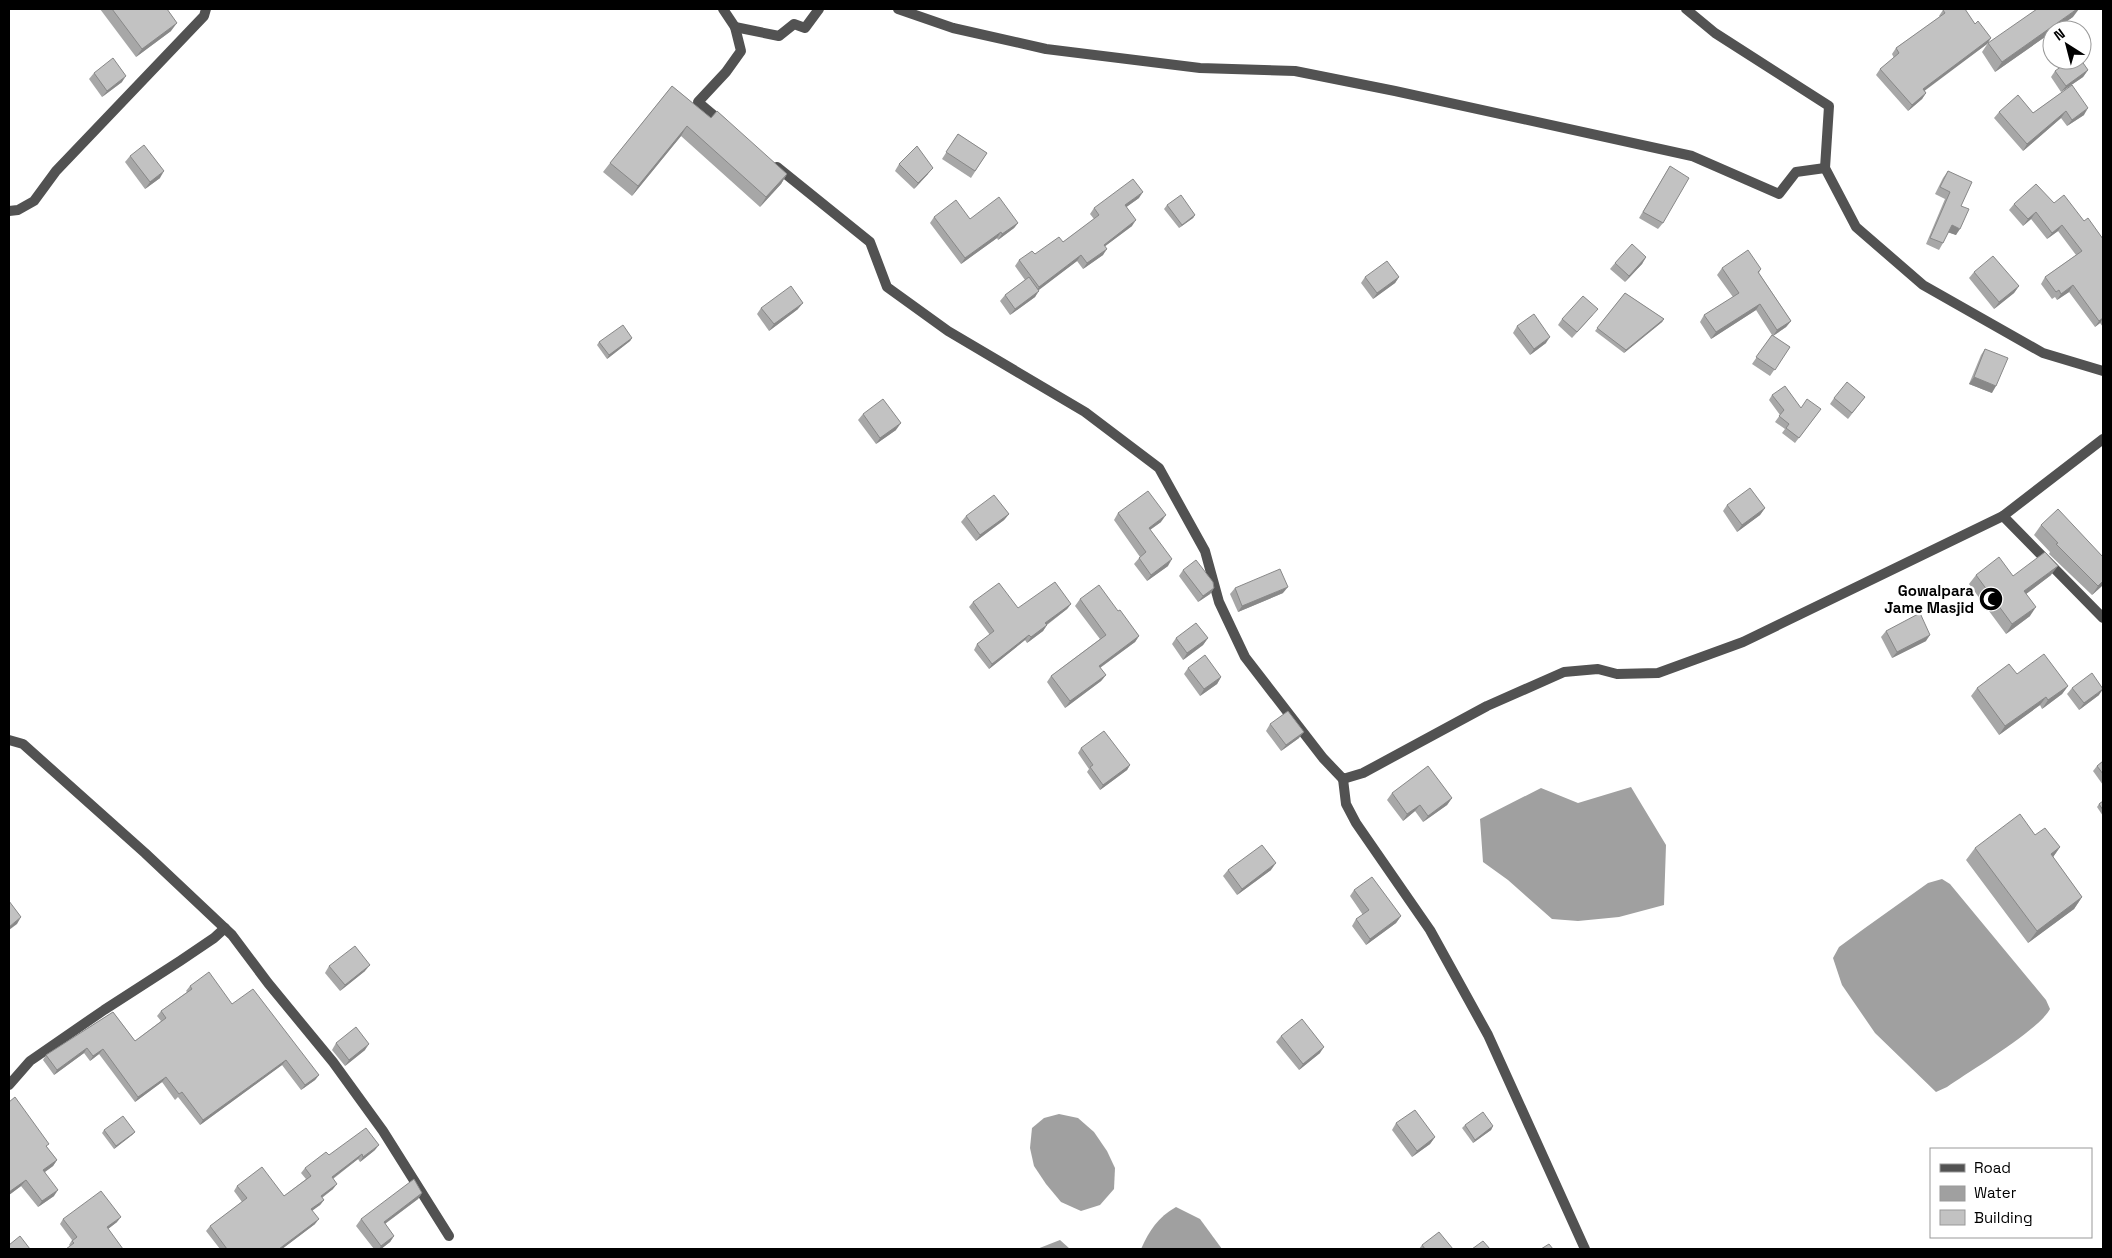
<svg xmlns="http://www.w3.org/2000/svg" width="2112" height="1258" viewBox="0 0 2112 1258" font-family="'Space Grotesk',sans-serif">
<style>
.water{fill:#a0a0a0}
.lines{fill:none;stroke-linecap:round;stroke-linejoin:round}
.street{stroke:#525252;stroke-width:10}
.wall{fill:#a7a7a7}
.shaded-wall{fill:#888}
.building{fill:#c2c2c2;stroke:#888}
.labels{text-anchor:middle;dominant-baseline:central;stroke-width:4.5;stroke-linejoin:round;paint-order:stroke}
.poi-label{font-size:15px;font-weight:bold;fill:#000;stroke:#fff;text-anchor:end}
</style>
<rect width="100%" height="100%" fill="#fff"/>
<!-- water -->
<g class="water">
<path d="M1631,787L1666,845L1664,905L1619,917L1578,921L1552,919L1508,880L1483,862L1480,819L1541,788L1578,803Z"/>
<path d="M1942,879L1950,884L2046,1000L2050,1009C2039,1030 1970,1071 1947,1087L1936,1092L1875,1033L1842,985L1833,958L1839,947L1865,928L1928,883Z"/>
<path d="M1059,1114L1078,1118L1094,1132L1107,1151L1115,1168L1114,1189L1100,1205L1081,1211L1061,1202L1046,1184L1034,1166L1030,1148L1032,1128L1044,1118Z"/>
<path d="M1176,1207L1200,1219L1222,1249H1141C1149,1231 1158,1217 1176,1207Z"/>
<path d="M1060,1240L1070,1249H1037Z"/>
</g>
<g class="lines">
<!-- street -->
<g class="street">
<path d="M723,9L735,27L741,51L726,72L698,102L723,123"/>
<path d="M898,9L953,28L1046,49L1200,68L1295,71L1395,91L1692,156L1779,194L1796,172L1825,168"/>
<path d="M1686,9L1715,33L1829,106L1825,168L1856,227L1923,285L2043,353L2103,371"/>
<path d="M735,27L779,36L794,24L805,28L819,9"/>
<path d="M777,167L870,242L887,287L948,331L1085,412L1159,468L1205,551L1219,602L1245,657L1323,758L1343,779L1363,773L1487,706L1564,672L1598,669L1617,674L1658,673L1743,642L2003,516L2103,439"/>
<path d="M9,211L18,210L34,201L56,171L204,16L206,9"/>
<path d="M2003,516L2103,618"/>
<path d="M9,740L23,744L145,853L232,935L268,983L333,1062L383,1131L449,1236"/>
<path d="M1343,779L1346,804L1356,823L1430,930L1488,1035L1585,1249"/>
<path d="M9,1085L30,1061L104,1010L180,961L214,938L225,928"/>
</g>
</g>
<!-- wall -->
<g class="wall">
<path d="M100,9H167L171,31L136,57Z"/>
<path d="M1943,10L1975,24L1991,38L1987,44L1924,90L1926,93L1922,99L1908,111L1876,75L1880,69L1894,58L1892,54L1896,48L1940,17L1939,16Z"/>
<path d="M2073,17L2052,30V32L1995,72L1982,52L1988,43Z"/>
<path d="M2088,70L2083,77L2061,92L2051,77L2055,71Z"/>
<path d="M94,73L122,82L102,97L89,79Z"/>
<path d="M2072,85L2084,115L2067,126L2061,118L2023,151L1994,118L1999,112L2033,113Z"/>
<path d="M672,86L711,118L787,174L781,184L760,207L681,136L632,196L603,172L610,163Z"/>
<path d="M958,134L987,153L971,178L942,159Z"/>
<path d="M130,156L160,178L145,189L125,162Z"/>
<path d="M899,164L928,174L914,189L895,171Z"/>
<path d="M1670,166L1663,223L1658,229L1639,218Z"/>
<path d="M1948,171L1961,206L1956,235L1948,232L1943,243L1939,250L1926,244L1945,199L1935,194L1943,178Z"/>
<path d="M1139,198L1126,207L1132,226L1105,246L1103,255L1083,269L1077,261L1038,290L1035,297L1010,315L1000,301L1005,295L1025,280L1015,266L1019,260L1035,254L1063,242L1094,219L1090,214L1094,208Z"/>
<path d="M2054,203L2084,221L2103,239V327L2100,323L2095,327L2069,292L2057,300L2055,297L2052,299L2041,284L2045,277L2076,255L2058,231L2047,239L2031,219L2023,226L2009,210L2014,204Z"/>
<path d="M1167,205L1195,215L1193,218L1179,228L1164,209Z"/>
<path d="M934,217L970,219L1018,223L1014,228L998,240L997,238L961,264L930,223Z"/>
<path d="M1646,257L1642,264L1625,282L1610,269L1615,263Z"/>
<path d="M1722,268L1761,269L1759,273L1791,321L1786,327L1773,336L1790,347L1770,376L1752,364L1772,335L1756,310L1711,339L1700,322L1704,315L1733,297L1717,275Z"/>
<path d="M1974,272L2019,286L2014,293L1994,309L1969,278Z"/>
<path d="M1365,277H1399L1395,283L1373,299L1361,283Z"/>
<path d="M1625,293L1664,319L1662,322L1624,353L1595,331Z"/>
<path d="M761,308L798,309L769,331L757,314Z"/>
<path d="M1593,315L1572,338L1558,325L1562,319Z"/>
<path d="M1517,326L1546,343L1530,355L1513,333Z"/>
<path d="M632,338L630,341L607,359L597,345L599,342Z"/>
<path d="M1985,349L1992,393L1969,384L1981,355Z"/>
<path d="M1772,395L1801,408L1821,409L1795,443L1782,433L1785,429L1775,422L1780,415L1769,400Z"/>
<path d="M1865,397L1848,419L1830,404L1834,398Z"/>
<path d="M863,414L896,430L876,444L858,420Z"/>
<path d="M1727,505L1765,508L1760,515L1737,532L1723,511Z"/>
<path d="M1118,513L1161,522L1150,530L1168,566L1147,581L1134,564L1140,557L1114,520Z"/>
<path d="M1009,514L1004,520L976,541L961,522L966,516Z"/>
<path d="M2041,525L2103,585L2092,595L2049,554L2050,552L2034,535Z"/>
<path d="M1183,570L1214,588L1210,594L1198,602L1179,576Z"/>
<path d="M1976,575L2013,576L2051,575L2026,594L2030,616L2006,634L1969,584Z"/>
<path d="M1235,588L1283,593L1238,612L1230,594Z"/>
<path d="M1080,599L1118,611L1139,636L1135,642L1100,668L1106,675L1101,681L1065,708L1047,682L1051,676L1100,639L1075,606Z"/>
<path d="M973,602L1018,608L1071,604L1067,609L1047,625L1043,631L1027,643L1025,640L989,669L974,650L977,644L990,635L969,607Z"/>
<path d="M1886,631L1926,641L1892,658L1881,637Z"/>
<path d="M1176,638H1208L1203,645L1183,660L1172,644Z"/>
<path d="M1188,668L1221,677L1217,684L1200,696L1184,674Z"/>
<path d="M2017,674L2068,686L2062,694L2042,709L2040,705L1999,735L1971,696L1977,688Z"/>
<path d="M2072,688L2099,695L2079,710L2067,694Z"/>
<path d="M1270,724L1299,738L1281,751L1266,731Z"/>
<path d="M1081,748L1130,765L1127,770L1100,790L1087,772L1089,769L1078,753Z"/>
<path d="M2103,761V785L2093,771L2097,766Z"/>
<path d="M1392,793L1452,798L1447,805L1423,822L1415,811L1403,821L1387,800Z"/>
<path d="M2103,801V816L2097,807L2099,804Z"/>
<path d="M2035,835L2060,847L2053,857L2082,897L2074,909L2028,943L1966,860L1975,848Z"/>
<path d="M1228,870H1271L1237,895L1223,876Z"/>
<path d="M1354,890L1401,916L1396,923L1366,945L1352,926L1356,919L1363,915L1350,896Z"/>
<path d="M329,966L365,971L340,991L325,973Z"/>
<path d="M190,986L232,1004L319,1075L315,1080L301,1090L282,1065L200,1125L178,1097L175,1100L162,1082L135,1102L99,1054L90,1061L84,1053L54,1075L43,1060L46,1055L113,1012L135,1041L161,1021L157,1016L161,1011L187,992L186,991Z"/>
<path d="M1281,1036L1320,1053L1299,1070L1276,1042Z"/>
<path d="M336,1043L365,1050L345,1066L332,1050Z"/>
<path d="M9,1102L47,1147L57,1160L53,1166L45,1172L54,1196L38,1207L21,1186L9,1195Z"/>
<path d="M1396,1123L1435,1137L1430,1144L1412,1157L1392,1130Z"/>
<path d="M1465,1125L1493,1126L1491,1130L1473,1143L1462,1128Z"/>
<path d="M104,1130L135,1132L132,1135L114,1149L102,1133Z"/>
<path d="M375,1150L360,1162L358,1159L333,1179V1189L322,1198L324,1200L320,1205L312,1210L315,1224L282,1249H220L206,1231L210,1226L242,1202L234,1191L237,1186L284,1196L306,1179L301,1173L305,1168Z"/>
<path d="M422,1193L418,1199L385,1224L394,1236L390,1242L381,1249H374L356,1226L361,1219Z"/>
<path d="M63,1219L117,1222L108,1229L70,1246L69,1245L72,1240L60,1224Z"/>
<path d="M1422,1245L1453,1249H1419Z"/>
</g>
<!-- shaded-wall -->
<g class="shaded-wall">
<path d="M2077,9H2079L2073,17L2054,30H2052V32L1995,72L2002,62Z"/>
<path d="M177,23L171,31L136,57L142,49Z"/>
<path d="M1991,38L1987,44L1919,95L1923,89Z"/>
<path d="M2088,70L2083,77L2061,92L2066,86Z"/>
<path d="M126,76L122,82L102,97L107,91Z"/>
<path d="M1926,93L1922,99L1908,111L1912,105Z"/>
<path d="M2088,108L2084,115L2067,126L2072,120Z"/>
<path d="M2066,111L2061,118L2023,151L2027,144Z"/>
<path d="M687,126L681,136L632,196L638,186Z"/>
<path d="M933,168L928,174L914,189L918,183Z"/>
<path d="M164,171L160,178L145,189L150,182Z"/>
<path d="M787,174L781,184L760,207L766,197Z"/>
<path d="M1143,192L1139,198L1121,211L1125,205Z"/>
<path d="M2036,212L2031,219L2023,226L2028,219Z"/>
<path d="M1195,215L1193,218L1179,228L1182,225Z"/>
<path d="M1136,220L1132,226L1100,250L1104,245Z"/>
<path d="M1018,223L1014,228L998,240L1002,234Z"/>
<path d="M1952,225L1960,229L1956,235L1947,232Z"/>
<path d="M2062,225L2058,231L2047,239L2052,233Z"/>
<path d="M1001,232L997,238L961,264L965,258Z"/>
<path d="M1107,249L1103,255L1083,269L1087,263Z"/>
<path d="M1081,255L1077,261L1035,293L1039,287Z"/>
<path d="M1646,257L1642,264L1625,282L1629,276Z"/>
<path d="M1399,277L1395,283L1373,299L1377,293Z"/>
<path d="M2073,285L2069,292L2057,300L2061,294Z"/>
<path d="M2019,286L2014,293L1994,309L1999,302Z"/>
<path d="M1039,291L1035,297L1010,315L1015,309Z"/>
<path d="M803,303L798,309L769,331L774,324Z"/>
<path d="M1760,304L1756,310L1711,339L1716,332Z"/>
<path d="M2103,318L2100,323L2095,327L2099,321Z"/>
<path d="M1664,319L1662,322L1624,353L1626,350Z"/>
<path d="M1791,321L1786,327L1773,336L1777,330Z"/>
<path d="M1550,337L1546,343L1530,355L1534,349Z"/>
<path d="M632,338L630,341L607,359L609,355Z"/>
<path d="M1974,377L1996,386L1992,393L1969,384Z"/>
<path d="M901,423L896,430L876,444L880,438Z"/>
<path d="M1765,508L1760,515L1737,532L1742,525Z"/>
<path d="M1009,514L1004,520L976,541L980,535Z"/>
<path d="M1166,515L1161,522L1144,534L1149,528Z"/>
<path d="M1172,559L1168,566L1147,581L1151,575Z"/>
<path d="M2058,566L2051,575L2018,600L2024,591Z"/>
<path d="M2103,581V585L2092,595L2098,586Z"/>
<path d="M1288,587L1283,593L1238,612L1242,606Z"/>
<path d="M1214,588L1210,594L1198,602L1203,596Z"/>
<path d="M1071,604L1067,609L1042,628L1045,623Z"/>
<path d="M2036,607L2030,616L2006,634L2012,624Z"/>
<path d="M1047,625L1043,631L1027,643L1031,637Z"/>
<path d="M1029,635L1025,640L989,669L992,664Z"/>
<path d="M1930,635L1926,641L1892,658L1897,652Z"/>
<path d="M1139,636L1135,642L1094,672L1099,666Z"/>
<path d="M1208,638L1203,645L1183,660L1187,653Z"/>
<path d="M1106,675L1101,681L1065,708L1070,701Z"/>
<path d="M1221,677L1217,684L1200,696L1204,689Z"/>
<path d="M2068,686L2062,694L2042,709L2048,700Z"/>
<path d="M2103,689L2099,695L2079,710L2084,703Z"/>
<path d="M2046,697L2040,705L1999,735L2005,726Z"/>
<path d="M1304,732L1299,738L1281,751L1286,745Z"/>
<path d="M1130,765L1127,770L1100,790L1103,785Z"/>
<path d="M1452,798L1447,805L1423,822L1428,816Z"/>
<path d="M1420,805L1415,811L1403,821L1407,814Z"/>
<path d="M2060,847L2051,860V854Z"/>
<path d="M1276,863L1271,870L1237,895L1242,889Z"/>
<path d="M2082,897L2074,909L2028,943L2037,931Z"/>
<path d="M1401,916L1396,923L1366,945L1370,939Z"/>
<path d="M21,917L17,924L9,930V927Z"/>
<path d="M370,965L365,971L340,991L345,985Z"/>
<path d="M369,1044L365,1050L345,1066L349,1060Z"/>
<path d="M1324,1047L1320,1053L1299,1070L1303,1064Z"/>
<path d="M87,1048L84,1053L54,1075L57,1070Z"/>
<path d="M103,1049L99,1054L90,1061L93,1056Z"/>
<path d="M286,1060L282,1065L200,1125L203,1120Z"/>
<path d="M319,1075L315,1080L301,1090L305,1085Z"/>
<path d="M166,1077L162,1082L135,1102L138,1097Z"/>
<path d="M1493,1126L1491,1130L1473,1143L1475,1140Z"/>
<path d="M135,1132L132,1135L114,1149L116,1146Z"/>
<path d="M1435,1137L1430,1144L1412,1157L1417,1151Z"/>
<path d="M379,1145L375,1150L360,1162L363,1157Z"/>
<path d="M362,1154L358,1159L328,1182L332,1177Z"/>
<path d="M57,1160L53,1166L39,1176L43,1170Z"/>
<path d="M26,1180L21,1186L9,1195V1192Z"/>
<path d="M337,1184L333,1189L317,1201L321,1196Z"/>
<path d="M58,1190L54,1196L38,1207L42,1201Z"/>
<path d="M422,1193L418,1199L379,1228L384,1222Z"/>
<path d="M324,1200L320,1205L308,1214L311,1209Z"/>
<path d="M121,1217L117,1222L104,1232L107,1227Z"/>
<path d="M319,1219L315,1224L282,1249H279Z"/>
<path d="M394,1236L390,1242L381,1249H379L381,1246Z"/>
</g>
<!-- building -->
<g class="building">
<path d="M112,9H167L177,23L142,49Z"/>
<path d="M1944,9H1965L1975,24L1978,21L1991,38L1923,89L1926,93L1912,105L1880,69L1899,53L1896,48L1945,13L1943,10Z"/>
<path d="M2037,9H2077L2002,62L1988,43Z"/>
<path d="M113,58L126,76L107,91L94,73Z"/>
<path d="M2070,60H2081L2088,70L2066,86L2055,71Z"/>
<path d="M2072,85L2088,108L2072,120L2066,111L2027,144L1999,112L2018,95L2033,113Z"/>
<path d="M672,86L711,118L717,111L787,174L766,197L687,126L638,186L610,163Z"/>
<path d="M958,134L987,153L975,171L946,152Z"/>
<path d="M144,145L164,171L150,182L130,156Z"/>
<path d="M917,146L933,168L918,183L899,164Z"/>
<path d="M1670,166L1689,178L1663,223L1643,212Z"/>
<path d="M1948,171L1972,182L1961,206L1969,209L1960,229L1952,225L1943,243L1930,238L1950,192L1940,187Z"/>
<path d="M1133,179L1143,192L1125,205L1136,220L1104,245L1107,249L1087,263L1081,255L1039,287L1019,260L1032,251L1035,254L1059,237L1063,242L1099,215L1094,208Z"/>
<path d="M2036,184L2054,203L2064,195L2084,221L2088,218L2103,239V318L2099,321L2073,285L2061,294L2059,290L2056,292L2045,277L2082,251L2062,225L2052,233L2036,212L2028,219L2014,204Z"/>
<path d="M1181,195L1195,215L1182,225L1167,205Z"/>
<path d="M999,197L1018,223L1002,234L1001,232L965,258L934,217L956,200L970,219Z"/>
<path d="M1632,244L1646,257L1629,276L1615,263Z"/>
<path d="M1748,250L1761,269L1758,272L1791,321L1777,330L1760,304L1716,332L1704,315L1739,293L1722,268Z"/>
<path d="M1993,256L2019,286L1999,302L1974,272Z"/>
<path d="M1387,261L1399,277L1377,293L1365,277Z"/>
<path d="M1029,277L1039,291L1015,309L1005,295Z"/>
<path d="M791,286L803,303L774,324L761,308Z"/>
<path d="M1625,293L1664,319L1626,350L1597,328Z"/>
<path d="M1583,296L1598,309L1577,332L1562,319Z"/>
<path d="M1534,314L1550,337L1534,349L1517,326Z"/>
<path d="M623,325L632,338L609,355L599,342Z"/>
<path d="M1772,335L1790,347L1775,370L1756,357Z"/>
<path d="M1985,349L2008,358L1996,386L1974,377Z"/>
<path d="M1847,382L1865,397L1852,413L1834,398Z"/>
<path d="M1785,386L1801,408L1807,399L1821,409L1799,438L1786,428L1789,424L1779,416L1784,410L1772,395Z"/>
<path d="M883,399L901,423L880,438L863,414Z"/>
<path d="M1750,488L1765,508L1742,525L1727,505Z"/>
<path d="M1148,491L1166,515L1149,528L1172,559L1151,575L1139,558L1146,552L1118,513Z"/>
<path d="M994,495L1009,514L980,535L966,516Z"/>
<path d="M2058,509L2103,557V581L2098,586L2056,544L2058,543L2041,525Z"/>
<path d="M2045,552L2058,566L2024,591L2036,607L2012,624L1976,575L1999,557L2013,576Z"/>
<path d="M1196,560L1213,582L1214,588L1203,596L1183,570Z"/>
<path d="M1280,569L1288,587L1242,606L1235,588Z"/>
<path d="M1055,582L1071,604L1045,623L1047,625L1031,637L1029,635L992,664L977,644L994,631L973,602L999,583L1018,608Z"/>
<path d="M1099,585L1118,611L1120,610L1139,636L1099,666L1106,675L1070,701L1051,676L1106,635L1080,599Z"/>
<path d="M1920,613L1930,635L1897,652L1886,631Z"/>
<path d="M1196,623L1208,638L1187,653L1176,638Z"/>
<path d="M2044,654L2068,686L2048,700L2046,697L2005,726L1977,688L2009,664L2017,674Z"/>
<path d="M1205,655L1221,677L1204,689L1188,668Z"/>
<path d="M2092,673L2103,689L2084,703L2072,688Z"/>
<path d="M1288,711L1304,732L1286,745L1270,724Z"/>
<path d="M1104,731L1130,765L1103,785L1090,767L1093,765L1081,748Z"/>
<path d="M2103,761V774L2097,766Z"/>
<path d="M1428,766L1452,798L1428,816L1420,805L1407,814L1392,793Z"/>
<path d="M2103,801V810L2099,804Z"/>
<path d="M2020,814L2035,835L2045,828L2060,847L2051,854L2082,897L2037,931L1975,848Z"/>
<path d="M1262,845L1276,863L1242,889L1228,870Z"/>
<path d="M1372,877L1401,916L1370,939L1356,919L1369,910L1354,890Z"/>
<path d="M9,901L21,917L9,927Z"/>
<path d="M355,946L370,965L345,985L329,966Z"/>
<path d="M209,972L232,1004L253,989L319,1075L305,1085L286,1060L203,1120L182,1092L179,1094L166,1077L138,1097L103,1049L93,1056L87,1048L57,1070L46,1055L113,1012L135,1041L166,1018L161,1011L192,989L190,986Z"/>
<path d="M1302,1019L1324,1047L1303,1064L1281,1036Z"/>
<path d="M356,1027L369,1044L349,1060L336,1043Z"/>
<path d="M15,1097L49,1144L46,1146L57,1160L43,1170L58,1190L42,1201L26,1180L9,1192V1102Z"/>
<path d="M1415,1110L1435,1137L1417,1151L1396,1123Z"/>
<path d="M1483,1112L1493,1126L1475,1140L1465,1125Z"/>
<path d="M123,1116L135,1132L116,1146L104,1130Z"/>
<path d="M366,1128L379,1145L363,1157L362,1154L332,1177L337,1184L321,1196L324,1200L311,1209L319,1219L279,1249H227L210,1226L247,1198L237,1186L262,1167L284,1196L311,1176L305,1168L326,1152L329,1155Z"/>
<path d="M414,1179L422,1193L384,1222L394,1236L381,1246L361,1219Z"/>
<path d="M101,1191L121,1217L107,1227L123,1249H66L74,1243L72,1241L77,1237L63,1219Z"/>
<path d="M1439,1232L1453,1249H1425L1422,1245Z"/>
<path d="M20,1236L30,1249H9V1245Z"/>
<path d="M1483,1241L1490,1249H1472Z"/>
<path d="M1549,1244L1553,1249H1541Z"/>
</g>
<!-- icons -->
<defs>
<g id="mosque-disc" transform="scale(1.25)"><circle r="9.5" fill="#000" stroke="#fff"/><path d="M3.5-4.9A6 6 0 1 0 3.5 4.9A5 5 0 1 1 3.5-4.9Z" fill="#fff"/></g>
</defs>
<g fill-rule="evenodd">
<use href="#mosque-disc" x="1991" y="599"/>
</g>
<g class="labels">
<!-- poi labels -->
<g class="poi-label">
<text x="1974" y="590">Gowalpara<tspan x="1974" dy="17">Jame Masjid</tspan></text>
</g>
</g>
<!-- border -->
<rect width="2112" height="1258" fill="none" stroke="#000000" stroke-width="20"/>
<!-- legend -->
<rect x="1930" y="1148" width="162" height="90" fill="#ffffff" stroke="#999999"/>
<rect x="1940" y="1164" width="25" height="8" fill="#525252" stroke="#999999"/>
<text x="1974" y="1173" font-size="15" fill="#000000">Road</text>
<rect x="1940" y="1186" width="25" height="15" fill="#a0a0a0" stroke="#999999"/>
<text x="1974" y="1198" font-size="15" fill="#000000">Water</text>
<rect x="1940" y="1210" width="25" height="15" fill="#c2c2c2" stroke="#999999"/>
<text x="1974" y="1223" font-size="15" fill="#000000">Building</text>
<!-- north arrow -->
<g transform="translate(2067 45) rotate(324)"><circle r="24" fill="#ffffff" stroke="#999999"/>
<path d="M0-4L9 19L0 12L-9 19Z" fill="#000000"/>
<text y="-8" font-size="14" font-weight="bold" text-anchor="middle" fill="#000000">N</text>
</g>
</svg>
